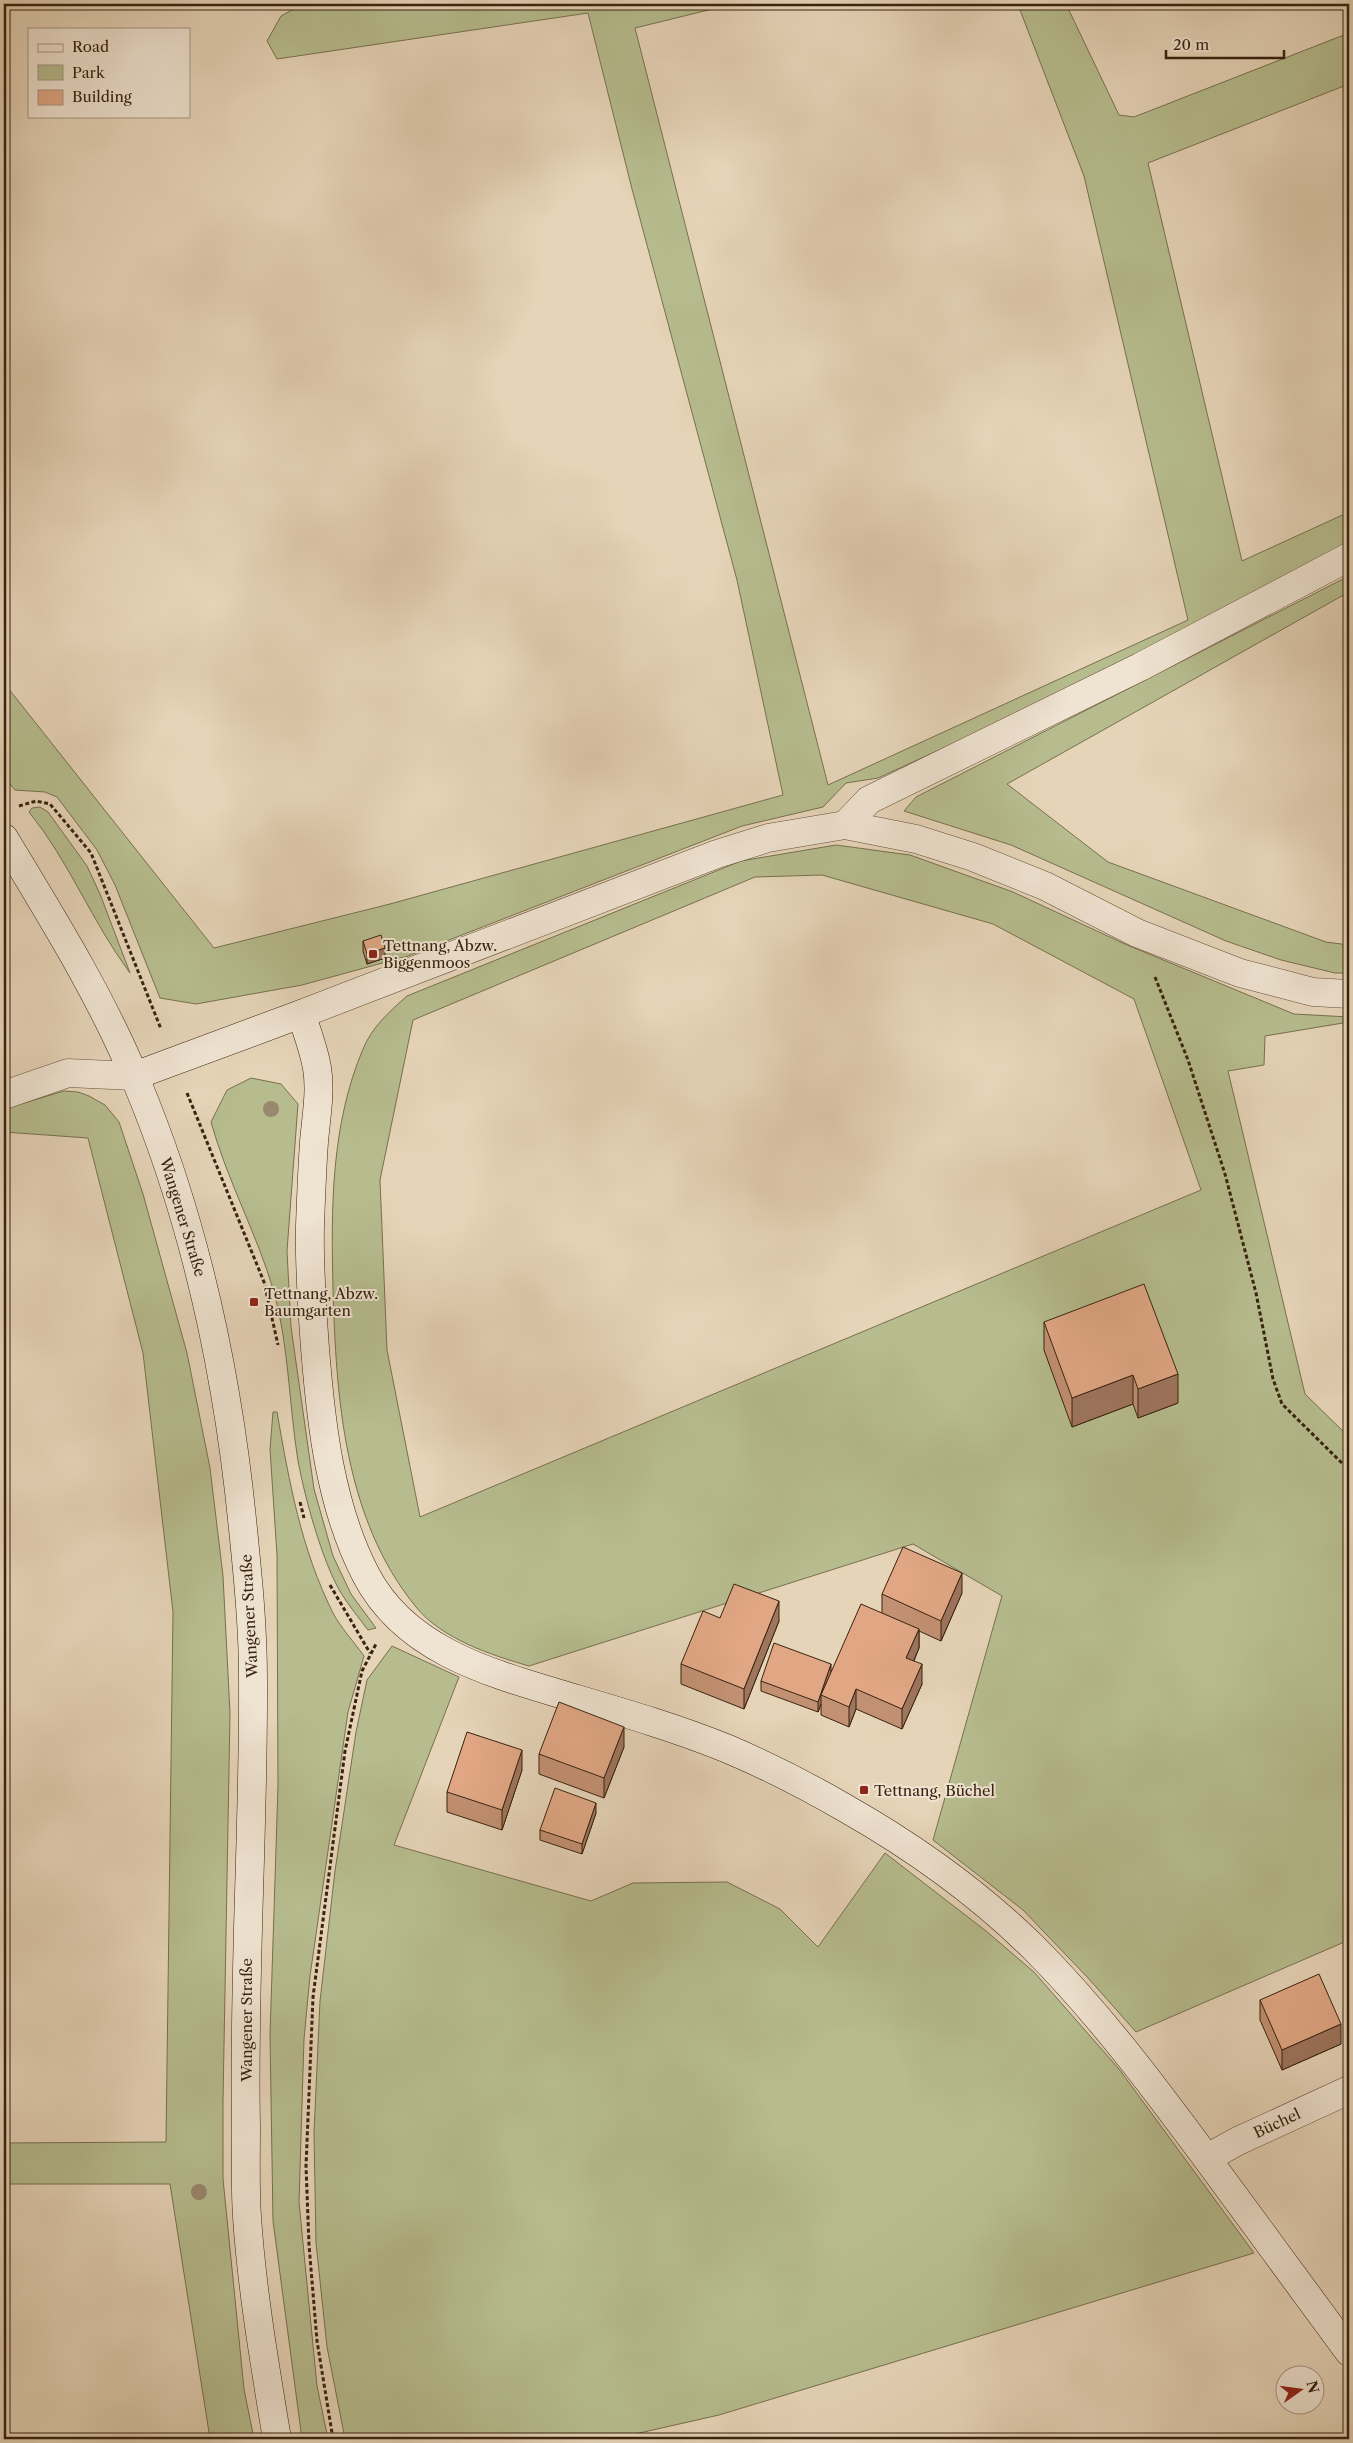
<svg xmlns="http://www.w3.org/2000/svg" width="1353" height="2443" viewBox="0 0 1353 2443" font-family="'Libre Caslon Text',serif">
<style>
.green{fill:#b6bc8e;stroke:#77704e;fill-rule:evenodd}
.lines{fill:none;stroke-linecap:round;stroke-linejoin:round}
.minor-casing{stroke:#644f39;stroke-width:29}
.tertiary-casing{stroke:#644f39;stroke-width:29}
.secondary-casing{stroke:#38230f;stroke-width:29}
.path{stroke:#38230f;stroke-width:3;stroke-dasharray:4 2.5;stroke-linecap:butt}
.minor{stroke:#efe3d1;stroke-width:28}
.tertiary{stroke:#efe3d1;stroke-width:28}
.secondary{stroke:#efe3d1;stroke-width:28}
.tree{fill:#98886d}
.wall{fill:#c29072;stroke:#38230f}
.shaded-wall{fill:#9e755d;stroke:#38230f}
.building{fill:#e1a785;stroke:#38230f}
.poi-dot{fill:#8f2418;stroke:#efe3d1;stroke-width:2}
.labels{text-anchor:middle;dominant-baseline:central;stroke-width:4;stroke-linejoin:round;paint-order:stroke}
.poi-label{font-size:15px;fill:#38230f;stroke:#efe3d1;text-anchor:start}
.street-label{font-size:15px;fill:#38230f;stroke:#efe3d1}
</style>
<rect width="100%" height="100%" fill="#e6d4b8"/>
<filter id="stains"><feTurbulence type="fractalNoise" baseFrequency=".004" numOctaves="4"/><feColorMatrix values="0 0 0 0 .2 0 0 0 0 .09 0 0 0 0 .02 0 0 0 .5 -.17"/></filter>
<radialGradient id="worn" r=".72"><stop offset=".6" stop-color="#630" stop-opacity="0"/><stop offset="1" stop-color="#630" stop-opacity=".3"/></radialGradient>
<!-- green -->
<g class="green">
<path d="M303,4H733L635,28L828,785L1188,620L1084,176L1020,10L1014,4H1066L1119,115L1134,117L1349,33V84L1148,163L1242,561L1349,512V548L1143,657L878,778L846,783L823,807L742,826L408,956L302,985L196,1004L160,998L115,885L97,850L57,797L45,792L15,790L4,777V683L214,948L390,904L783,795L737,580L632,189L588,13L277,59L267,41L281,16Z"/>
<path d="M1349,576V592L1007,784L1108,862L1326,942L1349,945V973H1335L1281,960L1226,941L1011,845L904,811L916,797Z"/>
<path d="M40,807L48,812L87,866L100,894L130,973C92,922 69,861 29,812L32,808Z"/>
<path d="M836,845L910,855L1013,892L1127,945L1294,1014L1349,1017V1022L1265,1036L1264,1065L1228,1071L1305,1394L1349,1437V1940L1136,2032L1089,1979L1023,1910L933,1840L1002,1596L913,1544L529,1666C491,1655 442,1639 416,1607C344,1519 336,1397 333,1288C331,1207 331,1125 363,1049C372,1027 389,1012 407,996L741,861ZM822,875L993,924L1134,999L1201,1190L420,1517L387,1350L380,1180L413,1020L755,877Z"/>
<path d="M251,1078L281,1084L298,1104L287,1251L291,1327L314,1489L333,1556L351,1594L376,1628L368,1630C359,1618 349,1606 341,1593C322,1561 305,1498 298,1461C289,1405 289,1347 274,1292C257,1234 227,1180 211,1122L227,1090Z"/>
<path d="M64,1091L78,1092L89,1096L105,1105L119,1122L143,1194L187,1353L210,1468L223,1576L230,1713L223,2101V2179L244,2389L254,2439H210L170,2184H4V2143L166,2142L173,1612L143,1353L88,1138L4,1132V1109Z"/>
<path d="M273,1412H277C289,1481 301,1549 333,1613C341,1628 354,1642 364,1656L348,1712L310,1976L304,2039L299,2202L317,2386L328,2439H302L273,2221L270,2035L278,1786L277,1555L270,1449Z"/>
<path d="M392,1646L459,1677L394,1845L591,1901L633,1883L727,1882L780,1909L818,1947L885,1853L986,1931L1034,1972L1119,2069L1254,2253L719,2415L613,2439H345L327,2347L316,2243L314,2133L320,2001L335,1871L356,1732L367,1680Z"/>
</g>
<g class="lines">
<!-- minor casing -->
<g class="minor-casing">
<g id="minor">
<path d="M845,825L869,800L1140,667L1349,557"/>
<path d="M4,1095L68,1073L134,1076"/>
<path d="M1207,2158L1238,2141L1349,2090"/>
</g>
</g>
<!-- tertiary casing -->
<g class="tertiary-casing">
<path id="tertiary" d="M301,1014L717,854L768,838L845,825L916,839L973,857L1045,886L1137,933L1240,973L1313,992L1349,994"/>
</g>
<!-- secondary casing -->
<g class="secondary-casing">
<g id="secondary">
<path d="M4,838C51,916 100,994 135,1078C196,1222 228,1374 243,1529C248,1578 253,1628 253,1678C254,1827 243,1976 246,2126C246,2156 245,2187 247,2217C252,2291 265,2366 277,2439"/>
<path d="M134,1076L301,1014C307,1031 314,1050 317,1068C321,1092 316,1118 314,1142C312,1170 311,1198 310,1226C309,1267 312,1308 315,1348C321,1424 330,1506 366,1575C407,1654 498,1675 577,1699C628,1714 679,1729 728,1749C768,1766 807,1786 845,1808C912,1846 978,1893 1033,1947C1097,2011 1151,2083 1205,2156C1253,2221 1301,2287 1349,2352"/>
</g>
</g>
<!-- path -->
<g class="path">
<path d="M19,806L36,801L50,804L91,853L161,1029"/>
<path d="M1155,977L1188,1060L1225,1174L1256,1293L1273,1379L1282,1404L1349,1470"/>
<path d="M187,1093L264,1282L278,1345"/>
<path d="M300,1502L304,1518"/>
<path d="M330,1585L370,1653"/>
<path d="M333,2439L317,2341L309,2245L306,2166L313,1997L345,1751L362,1671L376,1644"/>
</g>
<!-- minor -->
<use href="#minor" class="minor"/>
<!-- tertiary -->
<use href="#tertiary" class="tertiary"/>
<!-- secondary -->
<use href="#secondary" class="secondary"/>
</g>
<!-- trees -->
<g class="tree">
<circle cx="271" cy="1109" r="8"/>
<circle cx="199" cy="2192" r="8"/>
</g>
<!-- wall -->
<g class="wall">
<path d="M363,941L385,958L367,964L363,951Z"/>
<path d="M1044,1322L1178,1403L1138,1418L1133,1404L1072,1427L1044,1350Z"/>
<path d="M962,1593L941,1641L919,1631V1648L914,1661L922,1684L902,1729L856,1709L849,1727L821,1715V1704L818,1712L761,1691V1681L831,1671L882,1613V1594Z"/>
<path d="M720,1618L779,1621L744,1709L681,1684V1664Z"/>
<path d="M624,1747L604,1798L539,1774V1754Z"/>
<path d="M522,1770L502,1830L447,1812V1792Z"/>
<path d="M596,1813L582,1854L540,1840V1830Z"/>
<path d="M1260,2000L1341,2044L1282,2070L1260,2020Z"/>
</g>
<!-- shaded-wall -->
<g class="shaded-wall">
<path d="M385,948V958L367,964V954Z"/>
<path d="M1178,1374V1403L1138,1418V1389Z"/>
<path d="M1133,1375V1404L1072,1427V1398Z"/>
<path d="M962,1573V1593L941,1641V1621Z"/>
<path d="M779,1601V1621L744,1709V1689Z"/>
<path d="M919,1629V1648L906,1678V1658Z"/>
<path d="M831,1664V1674L821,1695V1704L818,1712V1702Z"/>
<path d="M922,1664V1684L902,1729V1709Z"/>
<path d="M856,1689V1709L849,1727V1707Z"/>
<path d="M624,1727V1747L604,1798V1778Z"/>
<path d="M522,1750V1770L502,1830V1810Z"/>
<path d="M596,1803V1813L582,1854V1844Z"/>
<path d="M1341,2024V2044L1282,2070V2050Z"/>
</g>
<!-- building -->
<g class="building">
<path d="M381,935L385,948L367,954L363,941Z"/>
<path d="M1144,1284L1178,1374L1138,1389L1133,1375L1072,1398L1044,1322Z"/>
<path d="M903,1547L962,1573L941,1621L882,1594Z"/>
<path d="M734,1584L779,1601L744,1689L681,1664L703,1611L720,1618Z"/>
<path d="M861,1604L919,1629L906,1658L922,1664L902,1709L856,1689L849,1707L821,1695Z"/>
<path d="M774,1643L831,1664L818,1702L761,1681Z"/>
<path d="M559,1702L624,1727L604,1778L539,1754Z"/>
<path d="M467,1732L522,1750L502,1810L447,1792Z"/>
<path d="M555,1788L596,1803L582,1844L540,1830Z"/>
<path d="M1319,1974L1341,2024L1282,2050L1260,2000Z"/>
</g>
<!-- markers -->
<g class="poi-dot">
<rect x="368" y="949" width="10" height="10" rx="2.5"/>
<rect x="249" y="1297" width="10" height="10" rx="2.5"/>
<rect x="859" y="1785" width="10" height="10" rx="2.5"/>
</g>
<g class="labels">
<!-- poi labels -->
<g class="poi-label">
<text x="383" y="945">Tettnang, Abzw.<tspan x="383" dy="17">Biggenmoos</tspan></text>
<text x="264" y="1293">Tettnang, Abzw.<tspan x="264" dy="17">Baumgarten</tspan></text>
<text x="874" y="1790">Tettnang, Büchel</text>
</g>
<!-- street labels -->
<g class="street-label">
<text transform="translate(183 1217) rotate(73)">Wangener Straße</text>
<text transform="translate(249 1616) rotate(-93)">Wangener Straße</text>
<text transform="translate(246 2020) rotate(-90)">Wangener Straße</text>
<text transform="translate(1277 2123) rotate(-25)">Büchel</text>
</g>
</g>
<!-- margin -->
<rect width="1353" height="2443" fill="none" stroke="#e6d4b8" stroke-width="20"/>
<rect x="5" y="5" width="1343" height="2433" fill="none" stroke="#38230f" stroke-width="2.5"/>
<rect x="10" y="10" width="1333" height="2423" fill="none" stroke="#38230f"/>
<!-- legend -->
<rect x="28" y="28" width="162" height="90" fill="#efe3d1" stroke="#a69683"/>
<rect x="38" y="44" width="25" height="8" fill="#efe3d1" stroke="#a69683"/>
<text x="72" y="52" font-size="15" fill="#38230f">Road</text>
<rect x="38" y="65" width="25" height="15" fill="#b6bc8e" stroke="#a69683"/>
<text x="72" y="78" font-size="15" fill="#38230f">Park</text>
<rect x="38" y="90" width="25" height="15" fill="#e1a785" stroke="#a69683"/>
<text x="72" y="102" font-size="15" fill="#38230f">Building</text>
<!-- north arrow -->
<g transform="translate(1300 2390) rotate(76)"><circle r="24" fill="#efe3d1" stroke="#a69683"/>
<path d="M0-4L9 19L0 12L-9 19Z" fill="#8f2418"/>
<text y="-8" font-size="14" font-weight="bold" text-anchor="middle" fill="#38230f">N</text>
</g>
<!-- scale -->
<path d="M1166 50v8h118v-8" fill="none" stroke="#38230f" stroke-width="2.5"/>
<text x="1173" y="50" font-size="15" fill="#38230f" stroke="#efe3d1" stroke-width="4" paint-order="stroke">20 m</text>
<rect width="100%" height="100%" filter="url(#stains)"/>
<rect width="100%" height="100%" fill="url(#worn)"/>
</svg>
